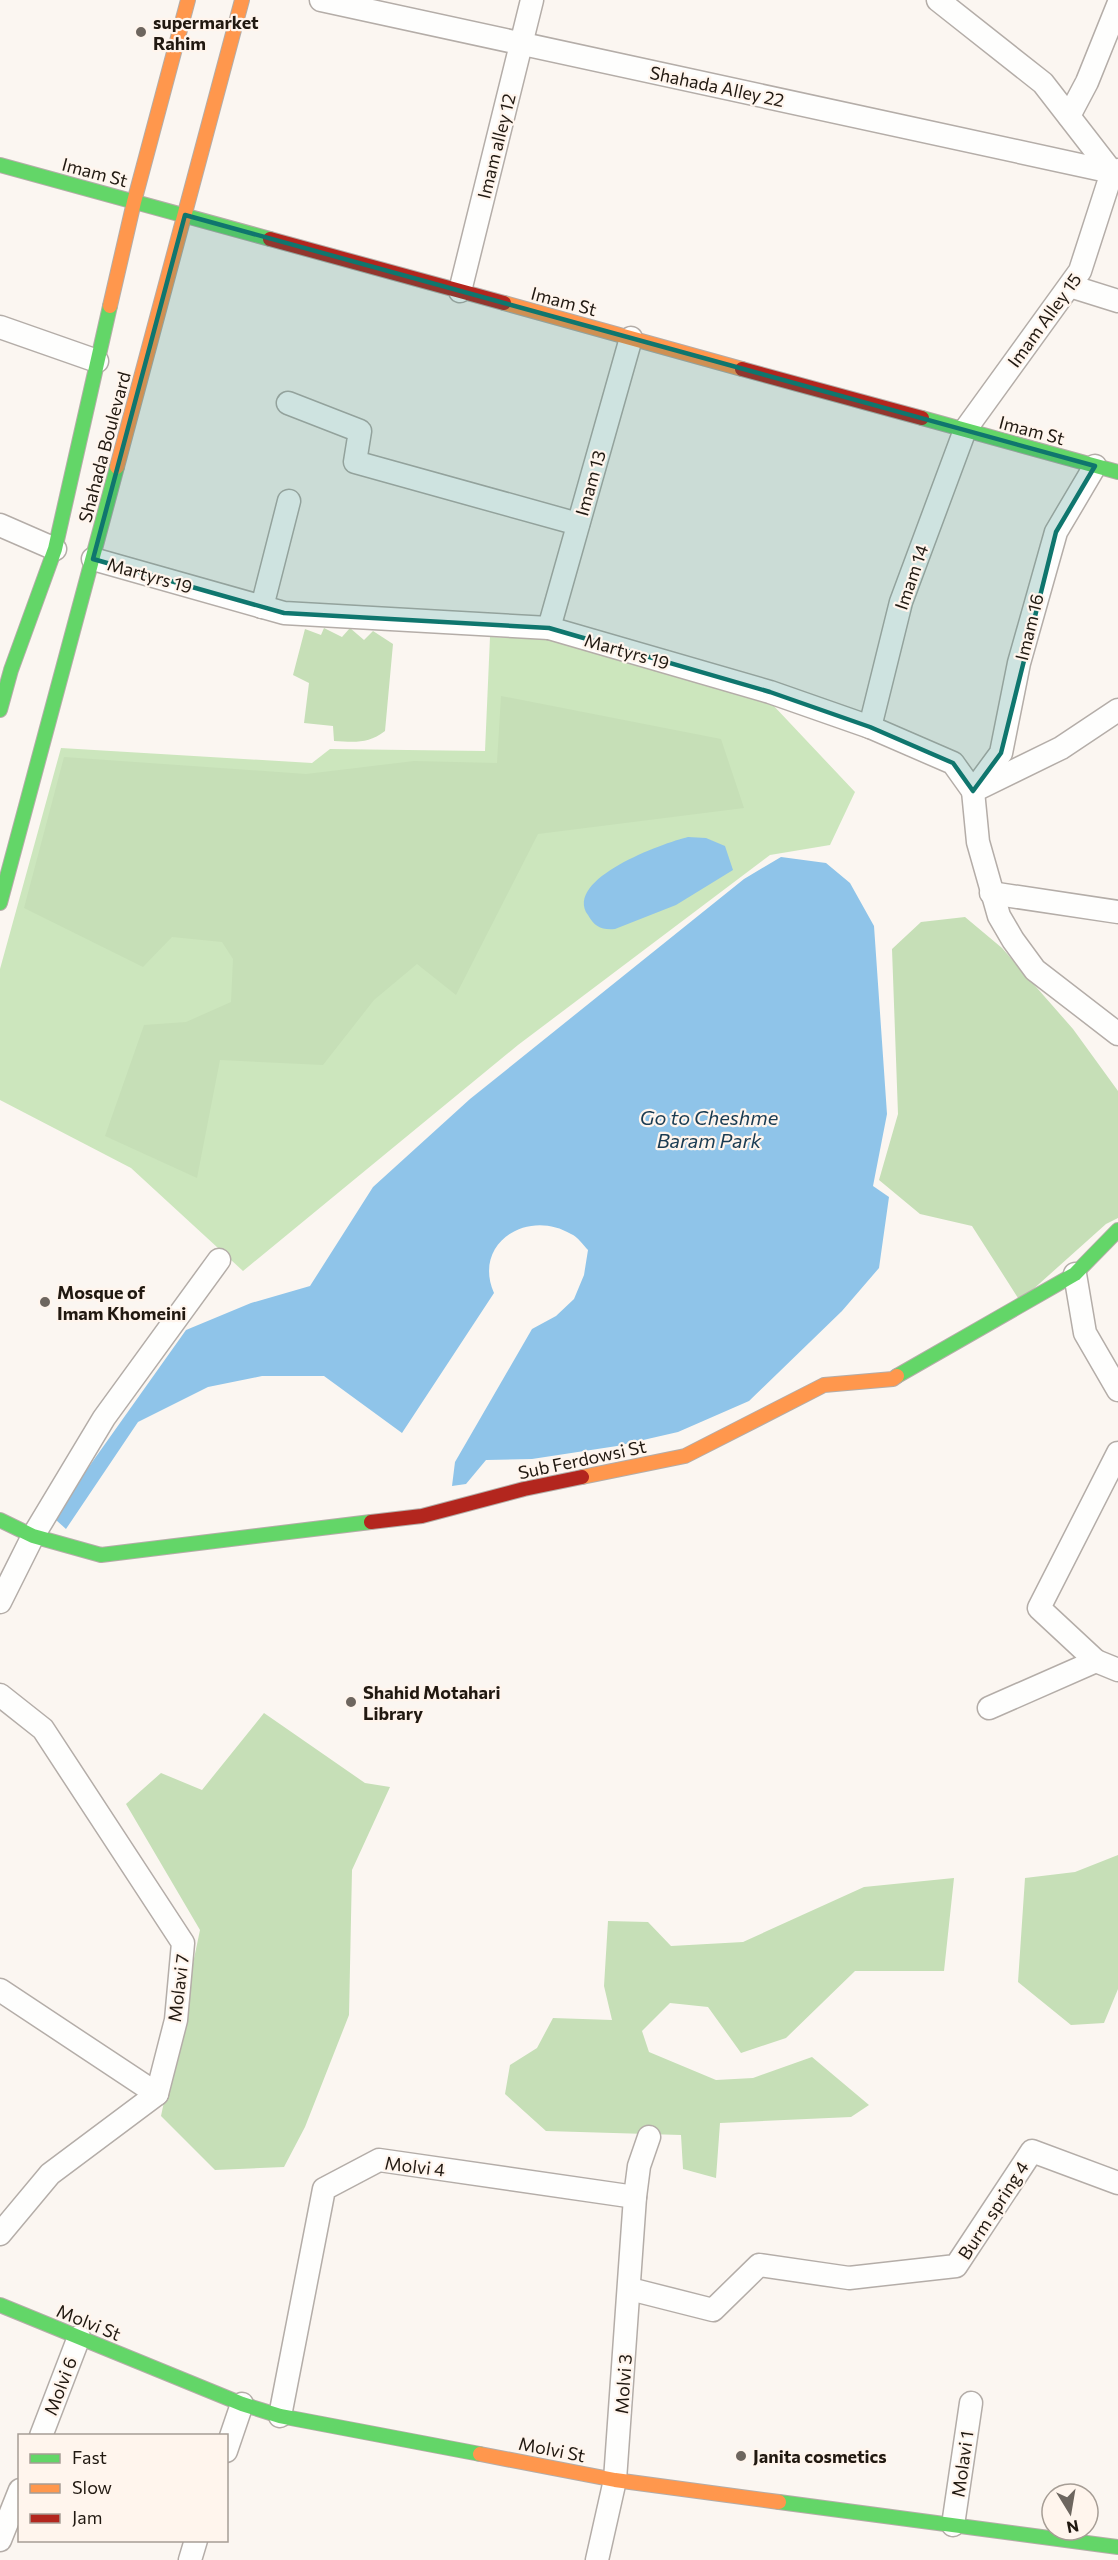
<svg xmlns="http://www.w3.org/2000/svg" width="1118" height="2560" viewBox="0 0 1118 2560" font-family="Commissioner,sans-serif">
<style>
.green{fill:#cce6bd}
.forest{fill:#c6dfb7}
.water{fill:#8fc4e9}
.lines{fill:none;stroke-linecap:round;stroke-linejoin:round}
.street-casing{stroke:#b4ada8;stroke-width:25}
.fast-casing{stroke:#b4ada8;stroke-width:16}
.slow-casing{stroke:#b4ada8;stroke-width:16}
.jam-casing{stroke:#b4ada8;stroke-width:16}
.street{stroke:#fefefd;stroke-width:22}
.fast{stroke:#63d668;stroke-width:14}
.slow{stroke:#ff974d;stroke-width:14}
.jam{stroke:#b3261e;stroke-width:14}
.marked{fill:#0f766e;fill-opacity:0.2;stroke:#0f766e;stroke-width:4.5;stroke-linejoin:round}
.poi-dot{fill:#6d665f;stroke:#fff5ed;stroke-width:2}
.labels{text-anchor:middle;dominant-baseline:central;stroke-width:4.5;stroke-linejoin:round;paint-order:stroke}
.poi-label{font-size:18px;font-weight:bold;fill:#211911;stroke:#fff5ed;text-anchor:start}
.street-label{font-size:18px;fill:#211911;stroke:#fff5ed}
.water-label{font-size:20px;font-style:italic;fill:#193b52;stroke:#fff5ed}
</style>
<rect width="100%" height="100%" fill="#fbf6f1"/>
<!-- green -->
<path class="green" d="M490,637L553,639L772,704L855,792L830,845L770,855L518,1045L243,1271L131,1168L0,1100V969L61,748L312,763L330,749L485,751Z"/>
<!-- forest -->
<g class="forest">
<path d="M324,628L342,637L350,628L364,640L373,631L393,644L385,731C368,744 355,742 334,741L333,726L304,723L309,683L293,675L305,629L321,635Z"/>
<path d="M501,696L721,739L744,808L538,834L456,995L417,964L374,1000L323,1065L220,1060L197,1178L105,1136L144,1025L186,1022L231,1002L233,959L222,942L172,937L143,967L24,908L64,757L306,774L414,761L497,763Z"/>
<path d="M965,917L1002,948L1073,1029L1118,1091V1218L1106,1224L1020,1301L972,1226L920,1214L879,1180L898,1114L892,949L921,922Z"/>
<path d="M264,1713L365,1783L390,1787L352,1870L349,2015L305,2127L284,2167L215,2170L161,2116L200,1930L126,1804L161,1773L202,1790Z"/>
<path d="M1118,1855V1989L1104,2023L1071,2025L1018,1982L1025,1878L1075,1872Z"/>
<path d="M954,1878L944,1971H855L786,2038L741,2053L708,2007L670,2003L642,2031L649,2052L716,2080L753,2078L812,2057L869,2105L851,2117L720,2123L716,2178L683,2169L681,2135L546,2131L505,2094L510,2065L537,2048L553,2018L612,2020L604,1986L608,1921L648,1922L671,1946L743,1942L864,1887Z"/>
</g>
<!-- water -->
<g class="water">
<path d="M688,837L706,838L725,846L733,870L676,905L615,929C601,930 595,927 588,915C563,879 663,843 688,837Z"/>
<path d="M781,857L826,863L850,883L874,926L887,1114L873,1186L889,1197L879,1268L842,1311L749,1401L678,1432L617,1446L532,1459L486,1460L466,1484L452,1486L455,1462L532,1329L556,1316L574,1299L584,1275L588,1250C583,1245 578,1237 571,1234C528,1208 472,1243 494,1293L402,1433L324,1376H262L208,1387L138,1422L66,1529L56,1520L83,1475L186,1330L251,1303L310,1286L373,1187L470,1099L744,879Z"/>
</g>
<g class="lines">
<!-- street casing -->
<g class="street-casing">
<g id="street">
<path d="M321,0L1112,172"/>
<path d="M938,0L1043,83L1112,172L1113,178"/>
<path d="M1069,116L1087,82L1118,5"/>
<path d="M1070,286L1118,301"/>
<path d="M460,291L532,0"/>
<path d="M0,327L97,361"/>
<path d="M288,403L360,431L355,462L578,524"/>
<path d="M1095,466L1056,532L1019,663L1001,753L973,791L978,842L999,916L1013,940L1035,970L1118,1034"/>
<path d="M0,525L55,549"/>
<path d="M93,559L284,613L549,628L770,692L870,727L953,763L973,791L1061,748L1118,710"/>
<path d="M262,607L289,501"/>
<path d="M549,628L631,338"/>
<path d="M870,727L901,602L965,430L1080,271L1112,172L1118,170"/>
<path d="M991,893L1118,912"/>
<path d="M1075,1274L1085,1333L1118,1390"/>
<path d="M0,1602L33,1536L104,1418L219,1260"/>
<path d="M1096,1661L1039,1608L1118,1453"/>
<path d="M0,1695L43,1729L183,1943L176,2020L157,2094L50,2174L0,2234"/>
<path d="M989,1708L1096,1661L1118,1670"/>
<path d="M0,1990L157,2094"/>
<path d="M630,2289L713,2310L759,2265L849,2278L956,2266L1032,2151L1118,2183"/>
<path d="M280,2416L324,2189L379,2160L635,2197"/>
<path d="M41,2436L79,2337"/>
<path d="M226,2451L242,2404"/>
<path d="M953,2525L971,2403"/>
<path d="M0,2540L20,2490"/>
<path d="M190,2560L196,2540"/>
<path d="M597,2560L615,2480L635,2197L639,2166L649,2137"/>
</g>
</g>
<!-- fast casing -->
<g class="fast-casing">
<g id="fast">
<path d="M0,165L270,239"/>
<path d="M922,418L1118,472"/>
<path d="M0,710L11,670L55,549L110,306"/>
<path d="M0,903L117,467"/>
<path d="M897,1376L1075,1274L1118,1230"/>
<path d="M0,1520L33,1536L101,1555L371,1522"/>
<path d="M0,2305L242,2404L280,2416L480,2454"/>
<path d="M779,2502L1118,2547"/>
</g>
</g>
<!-- slow casing -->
<g class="slow-casing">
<g id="slow">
<path d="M504,303L742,369"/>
<path d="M110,306L134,202L188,0"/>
<path d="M117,467L242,0"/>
<path d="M582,1477L685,1456L824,1385L893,1379L897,1376"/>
<path d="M480,2454L615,2480L779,2502"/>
</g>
</g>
<!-- jam casing -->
<g class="jam-casing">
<g id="jam">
<path d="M270,239L504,303"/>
<path d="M742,369L922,418"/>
<path d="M371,1522L422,1516L524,1489L582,1477"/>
</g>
</g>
<!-- street -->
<use href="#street" class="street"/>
<!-- fast -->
<use href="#fast" class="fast"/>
<!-- slow -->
<use href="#slow" class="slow"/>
<!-- jam -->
<use href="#jam" class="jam"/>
</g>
<!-- marked area -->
<path class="marked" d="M185,215L1095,466L1056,532L1001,753L973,791L953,763L870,727L770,692L549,628L284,613L93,559Z"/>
<!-- markers -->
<g class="poi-dot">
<circle cx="141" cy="32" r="6"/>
<circle cx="45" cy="1302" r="6"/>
<circle cx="351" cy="1702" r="6"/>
<circle cx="741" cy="2456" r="6"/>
</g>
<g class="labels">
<!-- poi labels -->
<g class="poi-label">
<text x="153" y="22">supermarket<tspan x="153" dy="21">Rahim</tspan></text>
<text x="57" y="1292">Mosque of<tspan x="57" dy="21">Imam Khomeini</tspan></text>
<text x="363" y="1692">Shahid Motahari<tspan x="363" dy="21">Library</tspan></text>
<text x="753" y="2456">Janita cosmetics</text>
</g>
<!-- street labels -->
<g class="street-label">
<text transform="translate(717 86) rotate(12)">Shahada Alley 22</text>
<text transform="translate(496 146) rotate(-76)">Imam alley 12</text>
<text transform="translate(95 172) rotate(15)">Imam St</text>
<text transform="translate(564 301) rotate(15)">Imam St</text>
<text transform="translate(1044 320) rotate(-54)">Imam Alley 15</text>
<text transform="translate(1032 430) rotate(15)">Imam St</text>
<text transform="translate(104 447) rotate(-75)">Shahada Boulevard</text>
<text transform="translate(590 483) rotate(-74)">Imam 13</text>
<text transform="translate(150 575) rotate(16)">Martyrs 19</text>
<text transform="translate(911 577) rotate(-71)">Imam 14</text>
<text transform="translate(1029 627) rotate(-76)">Imam 16</text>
<text transform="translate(627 651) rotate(16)">Martyrs 19</text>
<text transform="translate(582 1459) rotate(-12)">Sub Ferdowsi St</text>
<text transform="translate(178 1988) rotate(-83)">Molavi 7</text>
<text transform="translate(415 2166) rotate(7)">Molvi 4</text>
<text transform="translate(993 2210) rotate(-57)">Burm spring 4</text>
<text transform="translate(89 2322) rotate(22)">Molvi St</text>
<text transform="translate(623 2384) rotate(-86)">Molvi 3</text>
<text transform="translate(60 2386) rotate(-69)">Molvi 6</text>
<text transform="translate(552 2449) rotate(11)">Molvi St</text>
<text transform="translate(962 2464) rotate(-82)">Molavi 1</text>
</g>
<!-- water labels -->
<g class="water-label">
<text x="709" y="1117">Go to Cheshme<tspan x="709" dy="23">Baram Park</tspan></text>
</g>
</g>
<!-- legend -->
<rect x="18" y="2434" width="210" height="108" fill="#fff5ed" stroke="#a69d95" stroke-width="1.5"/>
<rect x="30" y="2454" width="30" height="9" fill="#63d668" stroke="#a69d95" stroke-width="1.5"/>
<text x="72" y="2464" font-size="18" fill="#211911">Fast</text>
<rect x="30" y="2484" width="30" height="9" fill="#ff974d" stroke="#a69d95" stroke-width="1.5"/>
<text x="72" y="2494" font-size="18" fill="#211911">Slow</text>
<rect x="30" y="2514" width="30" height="9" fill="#b3261e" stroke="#a69d95" stroke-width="1.5"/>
<text x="72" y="2524" font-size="18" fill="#211911">Jam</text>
<!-- north arrow -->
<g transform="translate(1070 2512) rotate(169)"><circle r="28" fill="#fff5ed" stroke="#a69d95" stroke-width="1.5"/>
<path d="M0-4.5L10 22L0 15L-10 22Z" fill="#6d665f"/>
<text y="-9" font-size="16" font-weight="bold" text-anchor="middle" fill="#211911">N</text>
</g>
</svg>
